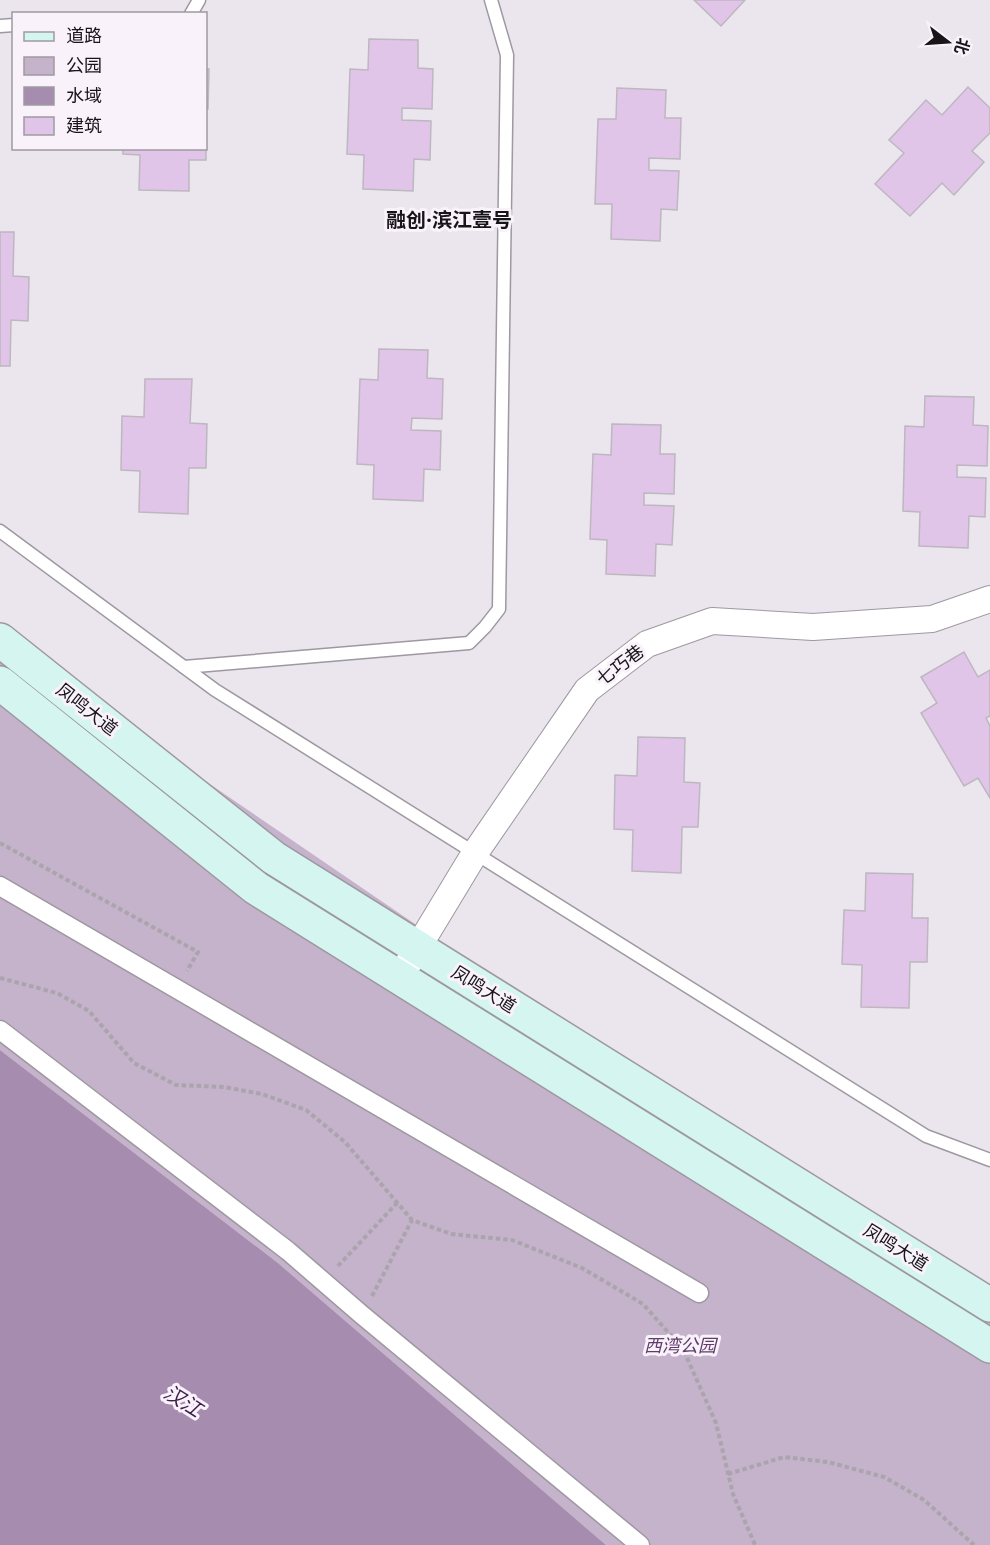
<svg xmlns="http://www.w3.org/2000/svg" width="990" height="1545" viewBox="0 0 990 1545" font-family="'Source Serif 4','Noto Sans SC',serif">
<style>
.green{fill:#c5b2cb}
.water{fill:#a68cae}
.building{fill:#e1c5e9;stroke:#bdb7bf;stroke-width:1.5}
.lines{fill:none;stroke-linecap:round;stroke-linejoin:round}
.service-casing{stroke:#9e98a0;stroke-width:15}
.pedestrian-casing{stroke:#9e98a0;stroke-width:21}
.minor-casing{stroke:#9e98a0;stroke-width:28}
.secondary-casing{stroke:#9e98a0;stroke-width:36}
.path{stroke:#aaa5ac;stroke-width:4;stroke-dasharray:4.5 3;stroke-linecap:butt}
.service{stroke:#fff;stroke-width:12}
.pedestrian{stroke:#fff;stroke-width:18}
.minor{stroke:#fff;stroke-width:26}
.secondary{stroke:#d5f6f0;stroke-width:33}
.labels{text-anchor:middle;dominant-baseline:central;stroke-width:6;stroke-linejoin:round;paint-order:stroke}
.street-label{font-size:18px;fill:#171518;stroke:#f9f2fb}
.park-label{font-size:18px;font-style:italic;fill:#5f3c6a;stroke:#f9f2fb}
.neighbourhood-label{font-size:20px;font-weight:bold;fill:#171518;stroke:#f9f2fb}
.water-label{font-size:20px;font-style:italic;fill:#3f1d49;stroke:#f9f2fb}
</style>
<rect width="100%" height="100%" fill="#ebe5ed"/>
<!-- green -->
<path class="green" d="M0,641L990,1316V1545H606L278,1263L0,1050Z"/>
<!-- water -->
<path class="water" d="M0,1050L278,1263L606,1545H0Z"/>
<!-- building -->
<g class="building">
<path d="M694,0H745L721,26Z"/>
<path d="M369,39L418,40V68L433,69L432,109L402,108V120L431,121L430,160L414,159L413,191L363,189L364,155L347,154L350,69L368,70Z"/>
<path d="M206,69H209L208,109H206Z"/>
<path d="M968,87L990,108V133L972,151L984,162L954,195L942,183L910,216L875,184L904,153L889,140L926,100L942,115Z"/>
<path d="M617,88L666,90L665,118H681L680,159L649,158V170L679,171L677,210L661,209L660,241L611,239L612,204H595L598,119H616Z"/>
<path d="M206,121V160H189V191L139,190L140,155L123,154V148H206Z"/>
<path d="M0,232H14L13,276L29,277L28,321L11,320L10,366H0Z"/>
<path d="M379,349L428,350L427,378L443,379L442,419L412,418L411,430L441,431L440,470L424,469L423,501L373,499L374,465L357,464L360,379L378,380Z"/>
<path d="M145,379H192L190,423L207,424L206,468H189L188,514L139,512L140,471L121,470L122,416L144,417Z"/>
<path d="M925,396L974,397L973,425L988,426L987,466L957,465V477L986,478L985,517L969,516L968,548L919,546L920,512L903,511L905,426L924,427Z"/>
<path d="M612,424L661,425L660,454H675L674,494L644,493V505L674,506L672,545L656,544L655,576L606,574L607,540L590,539L593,454L611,455Z"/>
<path d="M964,652L978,677L990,670V716L986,718L990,726V798L978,778L964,786L921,713L937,703L921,677Z"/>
<path d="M638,737L685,738L684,782L700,783L698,827H682L681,873L632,871L633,830L614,829L615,775L637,776Z"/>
<path d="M866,873L913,874L912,918H928L927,962H910L909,1008L861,1007L862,965L842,964L844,910L865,911Z"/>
</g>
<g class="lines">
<!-- service casing -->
<g class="service-casing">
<g id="service">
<path d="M191,14L199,0"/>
<path d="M0,26L14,25"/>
<path d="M0,531L215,690L926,1136L990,1160"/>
<path d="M184,667L469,643L485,627L499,609L507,55L491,0"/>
</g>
</g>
<!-- pedestrian casing -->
<g class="pedestrian-casing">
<g id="pedestrian">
<path d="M0,886L699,1293"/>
<path d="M0,1030L288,1251L362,1315L640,1545"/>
</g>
</g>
<!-- minor casing -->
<g class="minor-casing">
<path id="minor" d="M400,977L475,853L587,690L647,644L712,621L813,627L932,619L990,599"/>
</g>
<!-- secondary casing -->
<g class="secondary-casing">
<g id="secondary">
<path d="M0,640L274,858L990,1305"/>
<path d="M0,683L256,888L990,1346"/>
</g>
</g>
<!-- path -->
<g class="path">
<path d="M0,843L198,952L187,971"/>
<path d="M0,978L57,993L89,1011L134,1063L176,1085L224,1087L262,1094L306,1110L345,1142L412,1220L451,1234L512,1240L582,1268L643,1304L683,1349L716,1423L733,1494L755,1545"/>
<path d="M338,1266L397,1203"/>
<path d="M372,1296L412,1220"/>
<path d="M728,1474L784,1457L828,1462L884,1477L924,1500L974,1545"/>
</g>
<!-- service -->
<use href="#service" class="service"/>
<!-- pedestrian -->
<use href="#pedestrian" class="pedestrian"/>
<!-- minor -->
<use href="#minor" class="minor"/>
<!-- secondary -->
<use href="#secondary" class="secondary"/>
</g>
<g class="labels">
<!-- street labels -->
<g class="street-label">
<text transform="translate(620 665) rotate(-37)">七巧巷</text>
<text transform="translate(87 709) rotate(38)">凤鸣大道</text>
<text transform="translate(484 989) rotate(32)">凤鸣大道</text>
<text transform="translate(896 1247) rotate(32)">凤鸣大道</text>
</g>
<!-- park labels -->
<g class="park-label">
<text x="680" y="1345">西湾公园</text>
</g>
<!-- neighbourhood labels -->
<g class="neighbourhood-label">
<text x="449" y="220">融创·滨江壹号</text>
</g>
<!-- water labels -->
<g class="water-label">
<text transform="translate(183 1401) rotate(32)">汉江</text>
</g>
</g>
<!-- legend -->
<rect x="12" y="12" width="195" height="138" fill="#f9f2fb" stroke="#9f9aa0" stroke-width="1.5"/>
<rect x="24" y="32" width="30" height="9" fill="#d5f6f0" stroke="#9f9aa0" stroke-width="1.5"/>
<text x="66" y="42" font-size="18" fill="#171518">道路</text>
<rect x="24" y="57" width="30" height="18" fill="#c5b2cb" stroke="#9f9aa0" stroke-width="1.5"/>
<text x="66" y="72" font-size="18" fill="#171518">公园</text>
<rect x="24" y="87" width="30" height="18" fill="#a68cae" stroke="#9f9aa0" stroke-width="1.5"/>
<text x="66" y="102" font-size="18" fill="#171518">水域</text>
<rect x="24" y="117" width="30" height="18" fill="#e1c5e9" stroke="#9f9aa0" stroke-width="1.5"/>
<text x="66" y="132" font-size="18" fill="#171518">建筑</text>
<!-- north arrow -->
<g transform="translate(948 42) rotate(107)" stroke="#f9f2fb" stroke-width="4.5" paint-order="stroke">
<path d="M0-4.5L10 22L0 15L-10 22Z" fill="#171518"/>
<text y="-9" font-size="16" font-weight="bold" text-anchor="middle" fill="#171518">北</text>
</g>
</svg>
